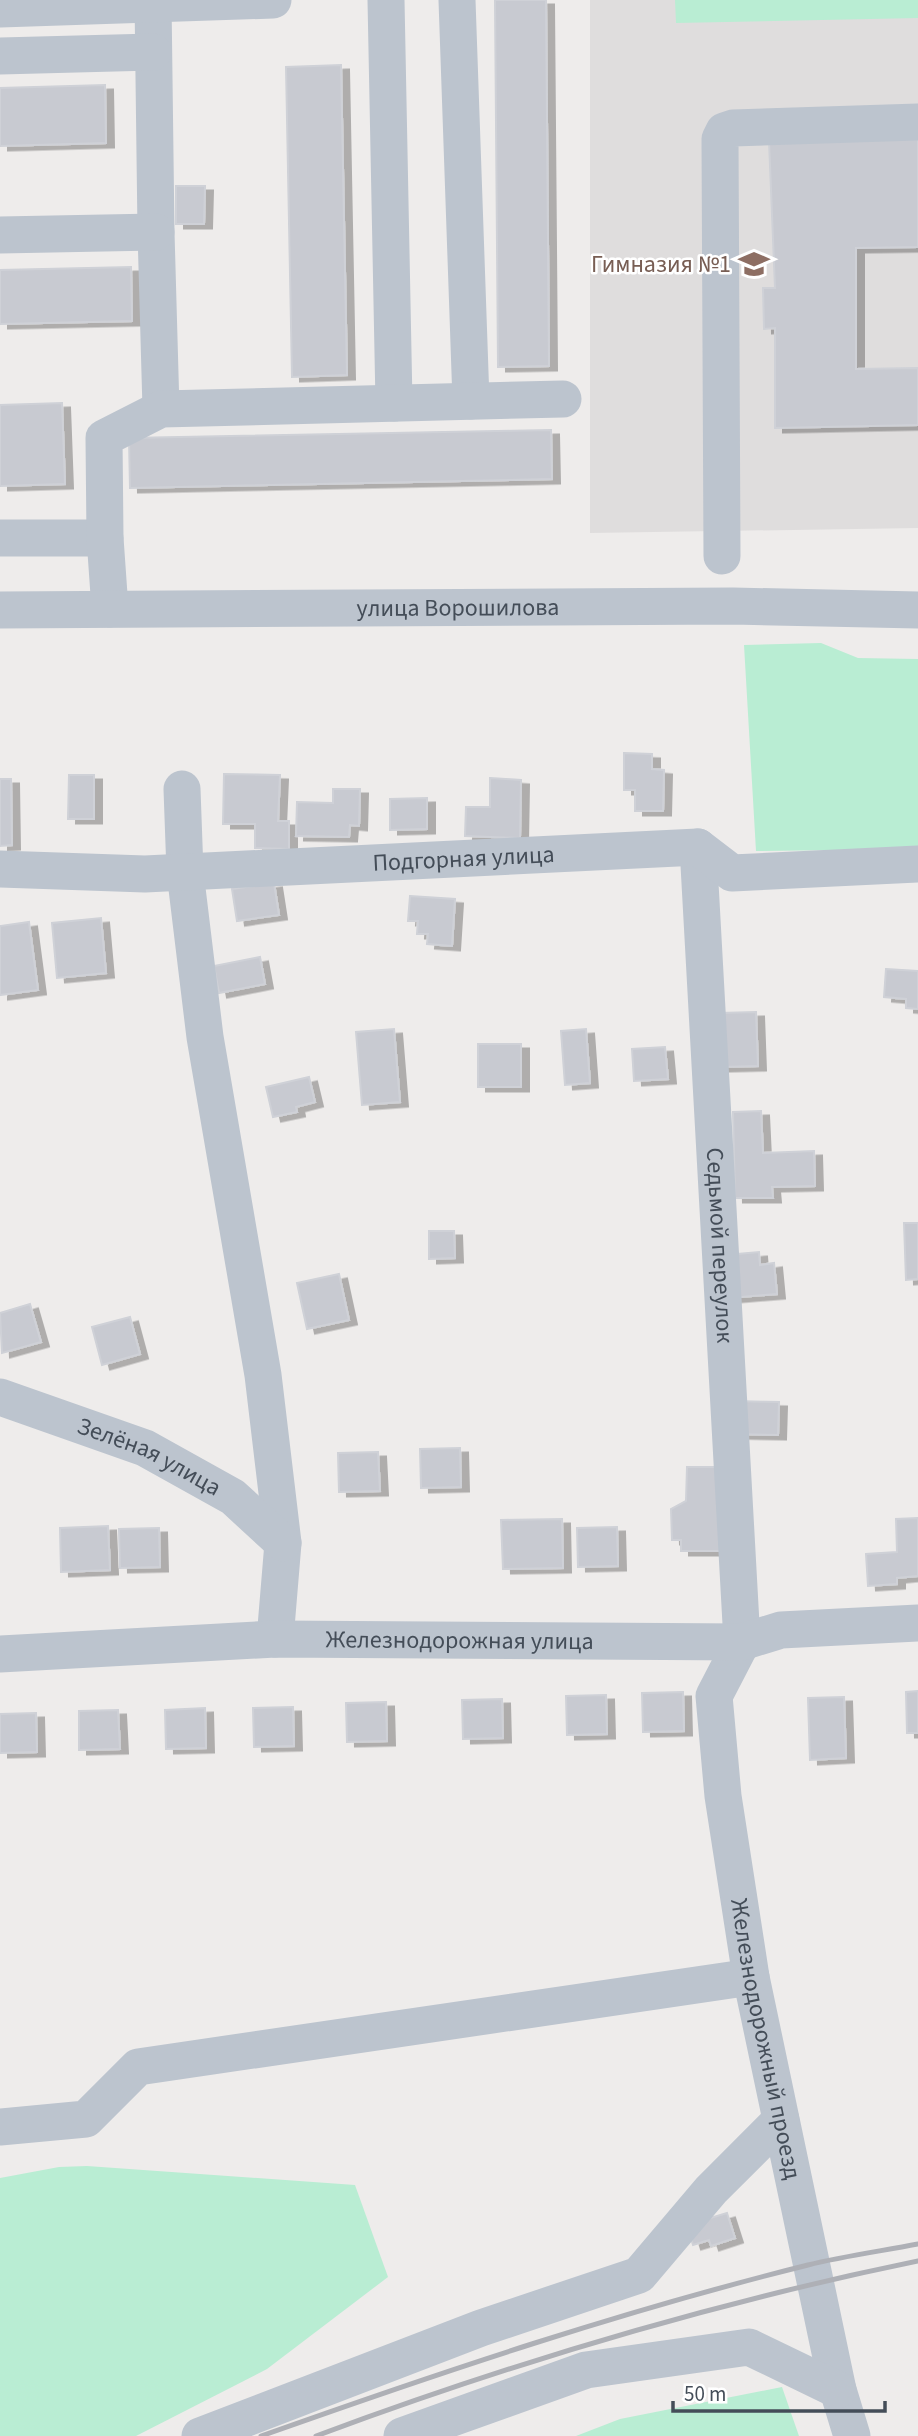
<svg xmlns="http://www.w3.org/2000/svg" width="918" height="2436" viewBox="0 0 918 2436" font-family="'Source Sans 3',sans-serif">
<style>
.education{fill:#dfdddd}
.green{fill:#b9edd3}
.building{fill:#c8cad1;stroke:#cfd1d7;stroke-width:2;filter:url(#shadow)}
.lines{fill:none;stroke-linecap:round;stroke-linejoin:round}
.minor{stroke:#bcc4ce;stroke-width:37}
.rail{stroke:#aeb0b6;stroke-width:5}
.labels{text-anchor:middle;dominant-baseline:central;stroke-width:5;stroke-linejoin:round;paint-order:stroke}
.education-label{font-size:24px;fill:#785e54;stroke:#fff;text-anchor:end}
.street-label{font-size:24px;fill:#444d58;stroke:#fff}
</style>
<defs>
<filter id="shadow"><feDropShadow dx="8" dy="4.5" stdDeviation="0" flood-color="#0004"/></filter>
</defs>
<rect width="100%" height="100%" fill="#eeeceb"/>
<!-- education -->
<path class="education" d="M590,0H918V528L590,533Z"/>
<!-- green -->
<g class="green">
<path d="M675,0H918V18L676,23Z"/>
<path d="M821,643L858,658L918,659V849L756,851L744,645Z"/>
<path d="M87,2166L355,2185L388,2277L267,2369L136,2436H0V2178L59,2167Z"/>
<path d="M782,2387L799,2436H576L620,2419Z"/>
</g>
<!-- building -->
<g class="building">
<path d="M495,0H546L549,366L498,367Z"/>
<path d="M341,65L347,375L292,377L286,67Z"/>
<path d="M105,85L106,143L0,146V88Z"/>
<path d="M918,139V247L856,248V369L918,368V425L775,428V328L764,329L763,288H775L769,141Z"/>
<path d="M176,186H205L204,224H176Z"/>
<path d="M131,267L132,321L0,324V270Z"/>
<path d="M62,403L65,484L0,486V405Z"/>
<path d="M551,430L552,479L130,488L129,438Z"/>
<path d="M624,753L652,754V769L664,770L663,811H635V790H624Z"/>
<path d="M224,774L280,775L278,821H289V849L255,848V824H223Z"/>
<path d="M69,775H94V819H68Z"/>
<path d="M490,778L521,780L520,838L465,836L466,807H490Z"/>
<path d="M0,779H11L12,845L0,846Z"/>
<path d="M333,789H360L359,826L350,825L349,837L296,836L297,802L333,803Z"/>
<path d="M427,798V829L390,830V799Z"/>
<path d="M274,883L279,915L237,921L232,889Z"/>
<path d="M410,896L455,899L452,946L427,944L428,934H417L418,921H408Z"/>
<path d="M101,918L106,973L57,978L52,923Z"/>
<path d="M29,922L38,990L0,995V926Z"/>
<path d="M260,957L265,984L219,993L214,966Z"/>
<path d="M886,969L918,971V1009L906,1008V999L884,997Z"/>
<path d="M756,1012L758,1066L721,1067L719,1013Z"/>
<path d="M394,1029L400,1102L362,1105L356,1032Z"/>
<path d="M586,1029L590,1083L565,1085L561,1031Z"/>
<rect x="478" y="1044" width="43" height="43"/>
<path d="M665,1047L668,1079L634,1081L632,1049Z"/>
<path d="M309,1077L315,1102L296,1107L297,1112L273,1117L266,1087Z"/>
<path d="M761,1111L763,1153L814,1151L815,1186L772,1187L773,1198H735L733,1112Z"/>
<path d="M904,1223H918V1279L906,1280Z"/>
<path d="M429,1231H454L455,1258L429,1259Z"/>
<path d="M759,1252L760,1265L774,1263L777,1294L730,1298L726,1255Z"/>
<path d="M339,1274L349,1320L307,1329L297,1283Z"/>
<path d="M30,1304L41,1342L2,1353L0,1313Z"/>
<path d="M130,1317L140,1354L102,1365L92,1327Z"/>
<path d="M733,1401L779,1402L778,1435L733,1434Z"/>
<path d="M460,1448L461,1487L421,1488L420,1449Z"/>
<path d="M378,1452L380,1491L339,1492L338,1453Z"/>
<path d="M687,1467H721L725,1551H681V1540H672L671,1509L686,1501Z"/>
<path d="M918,1518V1576L897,1578V1584L868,1586L866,1554L897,1552L896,1519Z"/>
<path d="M562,1519L563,1568L503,1569L501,1520Z"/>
<path d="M108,1526L110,1570L61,1572L60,1528Z"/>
<path d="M617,1527L618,1566L578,1567L577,1528Z"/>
<path d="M159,1528L160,1567L120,1568L119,1529Z"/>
<path d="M918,1691V1733H907L906,1692Z"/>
<path d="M683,1692L684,1731L643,1732L642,1693Z"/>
<path d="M606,1695L607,1734L567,1735L566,1696Z"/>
<path d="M844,1697L846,1758L810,1760L808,1698Z"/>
<path d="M502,1699L503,1738L463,1739L462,1700Z"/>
<path d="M386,1702L387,1741L347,1742L346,1703Z"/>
<path d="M293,1707L294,1746L254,1747L253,1708Z"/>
<path d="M205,1708L206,1748L166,1749L165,1710Z"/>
<path d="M118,1710L120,1749L79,1750V1711Z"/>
<path d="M36,1713L37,1752L0,1753V1714Z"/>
<path d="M727,2213L735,2238L711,2246L709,2240L693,2245L687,2225Z"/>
</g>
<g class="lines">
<!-- minor -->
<g class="minor">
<path d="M153,0L156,232L161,409"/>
<path d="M386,0L394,403"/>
<path d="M457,0L471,401"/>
<path d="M0,9L273,0"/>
<path d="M0,56L153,52"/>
<path d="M0,235L156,232"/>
<path d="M0,538H105"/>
<path d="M722,556L720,139L724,131L733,128L918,122"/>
<path d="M110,609L105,538L104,438L161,409L563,399"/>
<path id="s1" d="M0,610L733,606L918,610"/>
<path d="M182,789L185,872L205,1037L263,1375L283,1543L275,1639"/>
<path id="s2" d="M698,847L742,1642L714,1696L723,1796L751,1977L838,2390L852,2436"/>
<path id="s3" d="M0,869L145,874L698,847L732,873L918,864"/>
<path id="s4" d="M0,1397L145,1448L233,1497L283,1543"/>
<path id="s5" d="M0,1654L275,1639L742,1642L781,1630L918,1623"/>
<path d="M0,2127L86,2119L138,2067L751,1977"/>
<path d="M200,2436L481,2328L639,2275L711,2190L781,2120"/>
<path d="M402,2436L586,2370L749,2347L838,2390"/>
</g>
<!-- rail -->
<g class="rail">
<path d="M261,2436C441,2372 623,2311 808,2265C844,2256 882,2251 918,2244"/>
<path d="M316,2436C512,2363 713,2303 918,2261"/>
</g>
</g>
<!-- icons -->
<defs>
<g id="school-bare" transform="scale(2.415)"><path d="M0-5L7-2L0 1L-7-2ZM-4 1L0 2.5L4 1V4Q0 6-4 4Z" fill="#8d6e63" stroke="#fff" stroke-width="2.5" paint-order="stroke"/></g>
</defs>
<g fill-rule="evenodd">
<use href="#school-bare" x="754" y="264"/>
</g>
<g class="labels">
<!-- education labels -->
<g class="education-label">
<text x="731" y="264">Гимназия №1</text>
</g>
<!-- street labels -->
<g class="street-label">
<text stroke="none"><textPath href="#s1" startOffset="458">улица Ворошилова</textPath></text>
<text stroke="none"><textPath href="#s3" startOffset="464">Подгорная улица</textPath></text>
<text stroke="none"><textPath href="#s2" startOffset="399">Седьмой переулок</textPath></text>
<text stroke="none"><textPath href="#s4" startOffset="161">Зелёная улица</textPath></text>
<text stroke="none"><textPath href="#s5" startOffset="460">Железнодорожная улица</textPath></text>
<text stroke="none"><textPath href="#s2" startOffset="1204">Железнодорожный проезд</textPath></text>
</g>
</g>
<!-- scale -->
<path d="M673 2401v10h212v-10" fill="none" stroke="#444d58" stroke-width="3.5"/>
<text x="684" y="2401" font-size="21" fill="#444d58" stroke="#ffffff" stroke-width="5" paint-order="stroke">50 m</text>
</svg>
